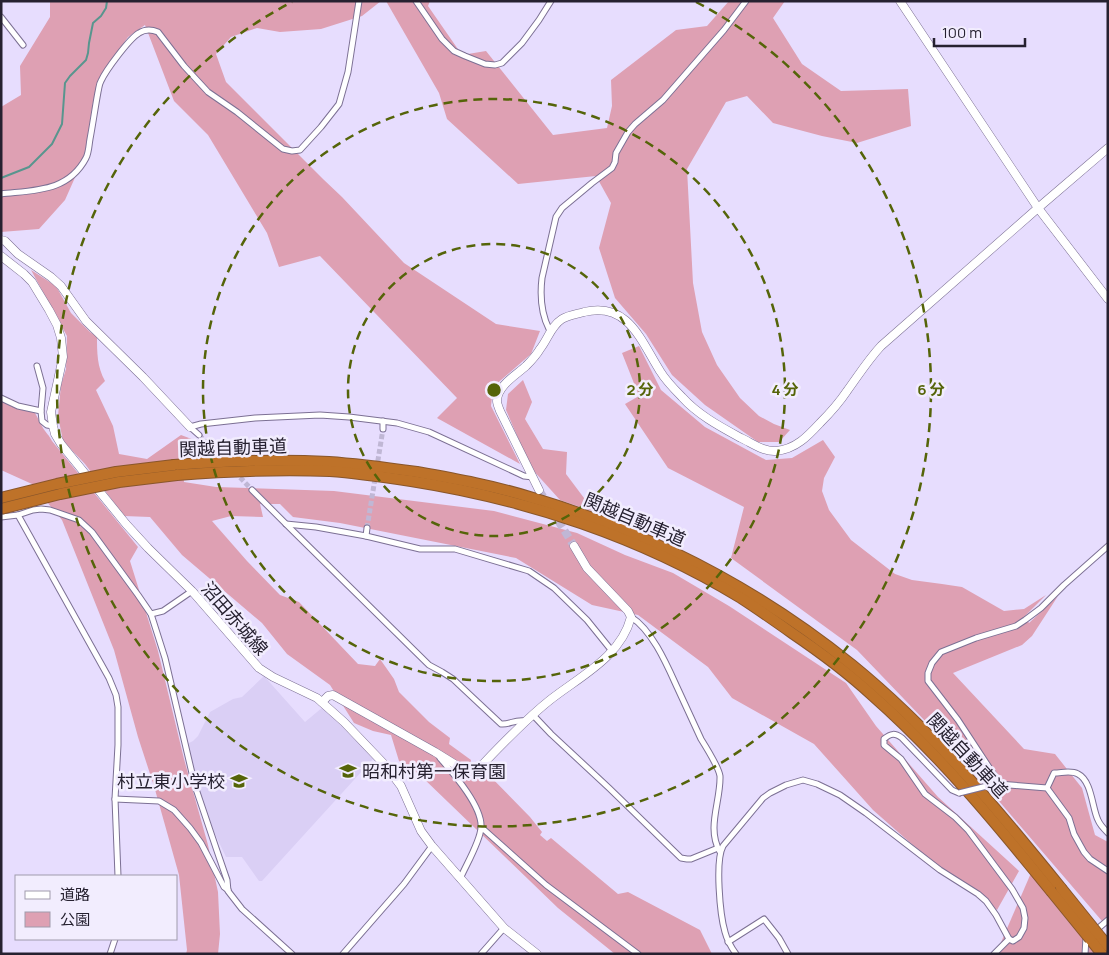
<svg xmlns="http://www.w3.org/2000/svg" width="1109" height="955" viewBox="0 0 1109 955" font-family="Manrope,'Noto Sans JP',sans-serif">
<style>
.built{fill:#dacff5}
.green{fill:#dea0b3}
.lines{fill:none;stroke-linecap:round;stroke-linejoin:round}
.stream{stroke:#58958e;stroke-width:2}
.street-tunnel{stroke:#c0b7d5;stroke-width:5;stroke-dasharray:5 2.5;stroke-linecap:butt}
.secondary-tunnel{stroke:#c0b7d5;stroke-width:8;stroke-dasharray:8 4;stroke-linecap:butt}
.street-casing{stroke:#7c7094;stroke-width:7}
.secondary-casing{stroke:#7c7094;stroke-width:9}
.highway-casing{stroke:#89562b;stroke-width:12}
.street{stroke:#fff;stroke-width:5}
.secondary{stroke:#fff;stroke-width:8}
.highway{stroke:#be7229;stroke-width:10}
.street-bridge-casing{stroke:#7c7094;stroke-width:7;stroke-linecap:butt}
.highway-bridge-casing{stroke:#89562b;stroke-width:12;stroke-linecap:butt}
.street-bridge{stroke:#fff;stroke-width:5}
.highway-bridge{stroke:#be7229;stroke-width:10}
.ring{fill:none;stroke:#556409;stroke-width:2.5;stroke-dasharray:9 6}
.labels{text-anchor:middle;dominant-baseline:central;stroke-width:5;stroke-linejoin:round;paint-order:stroke}
.street-label{font-size:18px;fill:#262130;stroke:#f2edfe}
.poi-label{font-size:18px;fill:#262130;stroke:#f2edfe;text-anchor:start}
.centre{fill:#556409;stroke:#f2edfe;stroke-width:2.5}
.ring-label{font-size:15px;text-anchor:middle;font-weight:bold;fill:#556409;stroke:#f2edfe;stroke-width:5;stroke-linejoin:round;paint-order:stroke}
</style>
<rect width="100%" height="100%" fill="#e7ddfe"/>
<!-- built -->
<path class="built" d="M264,676L305,722L323,707L329,713L373,759L262,881H259L242,857H226L215,834L205,809L196,778L188,746L189,743L193,741L198,736L210,712L233,699L242,697Z"/>
<!-- green -->
<g class="green">
<path d="M50,1H381L362,16L321,29L280,32L257,28L231,37L216,54L226,82L323,179L342,197L404,263L496,324L540,331L531,354L493,387L491,406L520,464L437,418L457,398L320,256L279,267L267,233L208,135L174,101L145,25L128,37L98,80L93,102L85,155L65,200L39,229L1,232V107L21,95L20,66L50,17Z"/>
<path d="M386,1H430L428,6L462,55L486,51L553,135L607,128L612,106L611,80L676,30L707,26L729,1H785L773,18L802,64L841,91L908,89L911,126L857,143L822,136L773,123L747,96L726,102L687,169L693,283L702,332L717,365L740,398L759,416L774,424L790,430L779,442H758L705,405L672,375L646,334L615,298L599,248L611,203L596,176L518,184L447,119L439,93Z"/>
<path d="M31,270L56,286L71,313L90,332L97,337C97,352 97,367 105,381L96,390L113,426L119,454L147,459L181,435L197,441L199,457L181,456L184,482L216,487L334,491L494,511L577,533L625,555L673,573L729,606L846,683L876,726L938,797L1019,871L997,910L940,869L873,810L814,744L732,698L708,667L638,615L592,605L516,558L340,523L293,517L280,504H260L263,517L231,516L212,521L247,561L280,595L299,602L358,664L375,666L380,659L394,679L399,692L429,722L450,738L449,744L471,760L470,764L485,771L530,817L542,832L540,835L547,841L551,838L618,894L628,892L700,930L712,954H615L558,908L421,776L399,761L391,735L373,731L354,723L330,685L287,654L262,623L182,555L150,517L124,516L85,464L63,441L58,416L61,385L66,369L67,336Z"/>
<path d="M639,346L661,390L705,427L766,460L792,458L823,440L835,457L824,478L822,491L829,510L851,540L895,574L912,580L942,584L962,587L1004,611L1024,609L1046,595L1025,616L1029,623L1058,596L1032,636L1022,645L953,673L1024,749L1055,754L1082,788L1095,835L1108,842V928L974,772L857,650L731,558L744,507L668,468L625,404L639,396L622,353Z"/>
<path d="M523,380L532,402L525,419L543,449L567,452L566,474L584,498L625,517L621,521L560,500L531,468L506,410L508,394Z"/>
<path d="M1,401L15,408L35,413C38,418 40,423 43,428C46,433 49,435 52,441L138,547L130,561L158,651L184,759L208,845L218,892L220,934L218,954H186L187,950L179,875L154,786L138,737L114,650L62,520L32,484L1,470Z"/>
<path d="M1031,873L1096,954H996Z"/>
</g>
<g class="lines">
<!-- stream -->
<path class="stream" d="M1,178L29,167L52,144L62,124L65,83L70,76L86,60L88,53L89,43L93,23L101,16L106,8L107,1"/>
<!-- street-tunnel -->
<g class="street-tunnel">
<path d="M199,435L224,461"/>
<path d="M235,472L252,490"/>
<path d="M367,528L383,429"/>
</g>
<!-- secondary-tunnel -->
<path class="secondary-tunnel" d="M539,490L574,546"/>
<!-- street casing -->
<g class="street-casing">
<g id="street">
<path d="M416,1L442,39L454,51L465,56L485,64L495,65L502,63L522,43L539,20L551,1"/>
<path d="M1,17L23,45"/>
<path d="M1,194C35,190 68,192 86,158C89,152 89,144 90,139C93,123 95,108 98,92C99,88 99,84 101,81C106,70 129,39 139,33C145,29 151,29 158,32L184,66L208,92L237,112L283,149L292,151L300,150L321,127L339,104L348,72L359,1"/>
<path d="M551,330L549,329C541,313 540,295 542,278L556,217L562,208L592,183L612,168L615,162L616,153L628,132L635,124L663,100L724,30L746,1"/>
<path d="M37,366L43,388L41,411L42,421L47,425L53,426"/>
<path d="M1,398L18,406L41,411"/>
<path d="M383,421V429"/>
<path d="M190,427L201,424L255,418L320,415L349,417L397,423L429,432L524,476L533,477"/>
<path d="M190,427L199,435"/>
<path d="M252,490L293,531L429,665L442,672L453,679L501,724C510,725 514,719 526,721"/>
<path d="M18,515L109,678L116,695L118,707V745L115,799L118,876"/>
<path d="M1,517L18,515L33,510L41,509L50,510L79,520L92,532L138,595L151,614L165,658L195,786L216,848L227,880L228,891L242,909L292,954"/>
<path d="M286,524L316,527L366,536L420,549H455L529,571L554,588L587,620L612,651"/>
<path d="M366,536L367,528"/>
<path d="M151,614L163,611L192,591"/>
<path d="M631,617C652,630 667,665 677,687C685,704 693,722 701,739C706,747 719,769 720,776C721,801 706,828 720,852"/>
<path d="M533,715L551,734L609,788L681,858L687,859H691L718,848"/>
<path d="M440,758C453,773 483,807 481,828C480,842 466,865 460,879"/>
<path d="M998,784L1047,788L1069,818L1074,834L1084,852L1090,859L1108,871"/>
<path d="M1000,784L958,720L928,681V673L932,663L941,652L976,638L1016,626L1025,620L1041,608L1064,585L1108,546"/>
<path d="M1047,788L1054,773C1062,773 1071,770 1078,774C1092,781 1092,808 1098,820C1100,825 1104,829 1108,833"/>
<path d="M959,793L952,790L902,738C895,733 891,733 884,739V745L901,759L925,794L955,817L968,830L1012,889L1023,908L1025,918L1024,928L1019,937L1013,941L1009,939L994,954"/>
<path d="M115,799L159,801L174,810L190,828L201,843L224,887L228,890"/>
<path d="M481,827L546,885L638,954"/>
<path d="M1095,931L1108,920"/>
<path d="M728,942L764,919L779,938L788,954"/>
<path d="M110,954L115,939"/>
<path d="M343,954L404,884L432,846"/>
<path d="M481,954L504,928"/>
<path d="M736,954C731,947 727,940 725,932C720,915 715,861 723,846L763,798L770,793L786,785L803,780L817,784L840,795L866,813L940,870L978,894L986,901L996,915L1009,939"/>
<path d="M1085,954L1086,938L1088,936"/>
</g>
</g>
<!-- secondary casing -->
<g class="secondary-casing">
<g id="secondary">
<path d="M900,1L1038,208L1108,299"/>
<path d="M1,240L5,241L18,254L51,277L61,286L86,321L143,377L190,427"/>
<path d="M1,256L24,274L32,282L49,310L57,325L61,338L63,357L51,412L53,426L55,434L61,444L126,524L148,548L192,591L259,668L273,677L317,698L344,722L386,766L401,786L421,831L432,846L504,928L537,954"/>
<path d="M539,490L500,411C499,408 497,404 497,401C497,386 516,375 526,366C531,361 536,356 540,349C548,339 551,326 562,319C568,315 577,314 584,312C628,301 641,341 660,371C666,381 674,389 682,397C698,415 721,427 741,438C752,443 764,452 776,451C796,449 808,436 820,423C830,413 839,403 847,391C858,376 868,360 881,346L1038,208L1108,148"/>
<path d="M322,702L328,696L333,695L435,752L456,765L470,769H474L483,764C504,742 526,719 550,700C579,677 621,657 631,617L628,611L587,568L574,546"/>
</g>
</g>
<!-- highway casing -->
<g class="highway-casing">
<g id="highway">
<path d="M174,465C226,461 277,459 329,462C359,464 388,468 417,472C456,479 495,486 533,498C649,533 758,589 852,665C932,730 997,809 1061,888"/>
<path d="M177,475C228,471 279,469 330,471C357,473 384,477 411,481C526,499 641,537 741,598C758,609 775,621 792,633C820,652 847,672 872,695C939,754 995,822 1051,891"/>
<path d="M1098,934L1108,946"/>
<path d="M1090,939L1102,954"/>
</g>
</g>
<!-- street -->
<use href="#street" class="street"/>
<!-- secondary -->
<use href="#secondary" class="secondary"/>
<!-- highway -->
<use href="#highway" class="highway"/>
<!-- street-bridge casing -->
<g class="street-bridge-casing">
<path id="street-bridge" d="M959,793L995,784"/>
</g>
<!-- highway-bridge casing -->
<g class="highway-bridge-casing">
<g id="highway-bridge">
<path d="M1,498L57,484L116,472L174,465"/>
<path d="M1,509L60,494L119,482L177,475"/>
<path d="M1061,888L1098,934"/>
<path d="M1051,891L1090,939"/>
</g>
</g>
<!-- street-bridge -->
<use href="#street-bridge" class="street-bridge"/>
<!-- highway-bridge -->
<use href="#highway-bridge" class="highway-bridge"/>
</g>
<!-- distance rings -->
<g class="ring">
<circle cx="494" cy="390" r="146"/>
<circle cx="494" cy="390" r="291"/>
<path d="M696 2A437 437 0 1 1 292 2"/>
</g>
<!-- icons -->
<defs>
<g id="school-bare" transform="scale(1.35)"><path d="M0-5L7-2L0 1L-7-2ZM-4 1L0 2.5L4 1V4Q0 6-4 4Z" fill="#556409" stroke="#f2edfe" stroke-width="2.5" paint-order="stroke"/></g>
</defs>
<g fill-rule="evenodd">
<use href="#school-bare" x="348" y="771"/>
<use href="#school-bare" x="239" y="781"/>
</g>
<g class="labels">
<!-- street labels -->
<g class="street-label">
<text transform="translate(233 447) rotate(-2)">関越自動車道</text>
<text transform="translate(635 519) rotate(23)">関越自動車道</text>
<text transform="translate(235 618) rotate(49)">沼田赤城線</text>
<text transform="translate(968 755) rotate(47)">関越自動車道</text>
</g>
<!-- poi labels -->
<g class="poi-label">
<text x="362" y="771">昭和村第一保育園</text>
<text x="225" y="781" text-anchor="end">村立東小学校</text>
</g>
</g>
<circle cx="494" cy="390" r="8" class="centre"/>
<g class="ring-label">
<text x="640" y="395">2 分</text>
<text x="785" y="395">4 分</text>
<text x="931" y="395">6 分</text>
</g>
<!-- border -->
<rect width="1109" height="955" fill="none" stroke="#262130" stroke-width="5"/>
<!-- legend -->
<rect x="15" y="875" width="162" height="65" fill="#f2edfe" stroke="#a09bac"/>
<rect x="25" y="891" width="25" height="8" fill="#ffffff" stroke="#a09bac"/>
<text x="60" y="900" font-size="15" fill="#262130">道路</text>
<rect x="25" y="912" width="25" height="15" fill="#dea0b3" stroke="#a09bac"/>
<text x="60" y="925" font-size="15" fill="#262130">公園</text>
<!-- scale -->
<path d="M934 38v8h91v-8" fill="none" stroke="#262130" stroke-width="2.5"/>
<text x="942" y="38" font-size="15" fill="#262130" stroke="#f2edfe" stroke-width="4" paint-order="stroke">100 m</text>
</svg>
